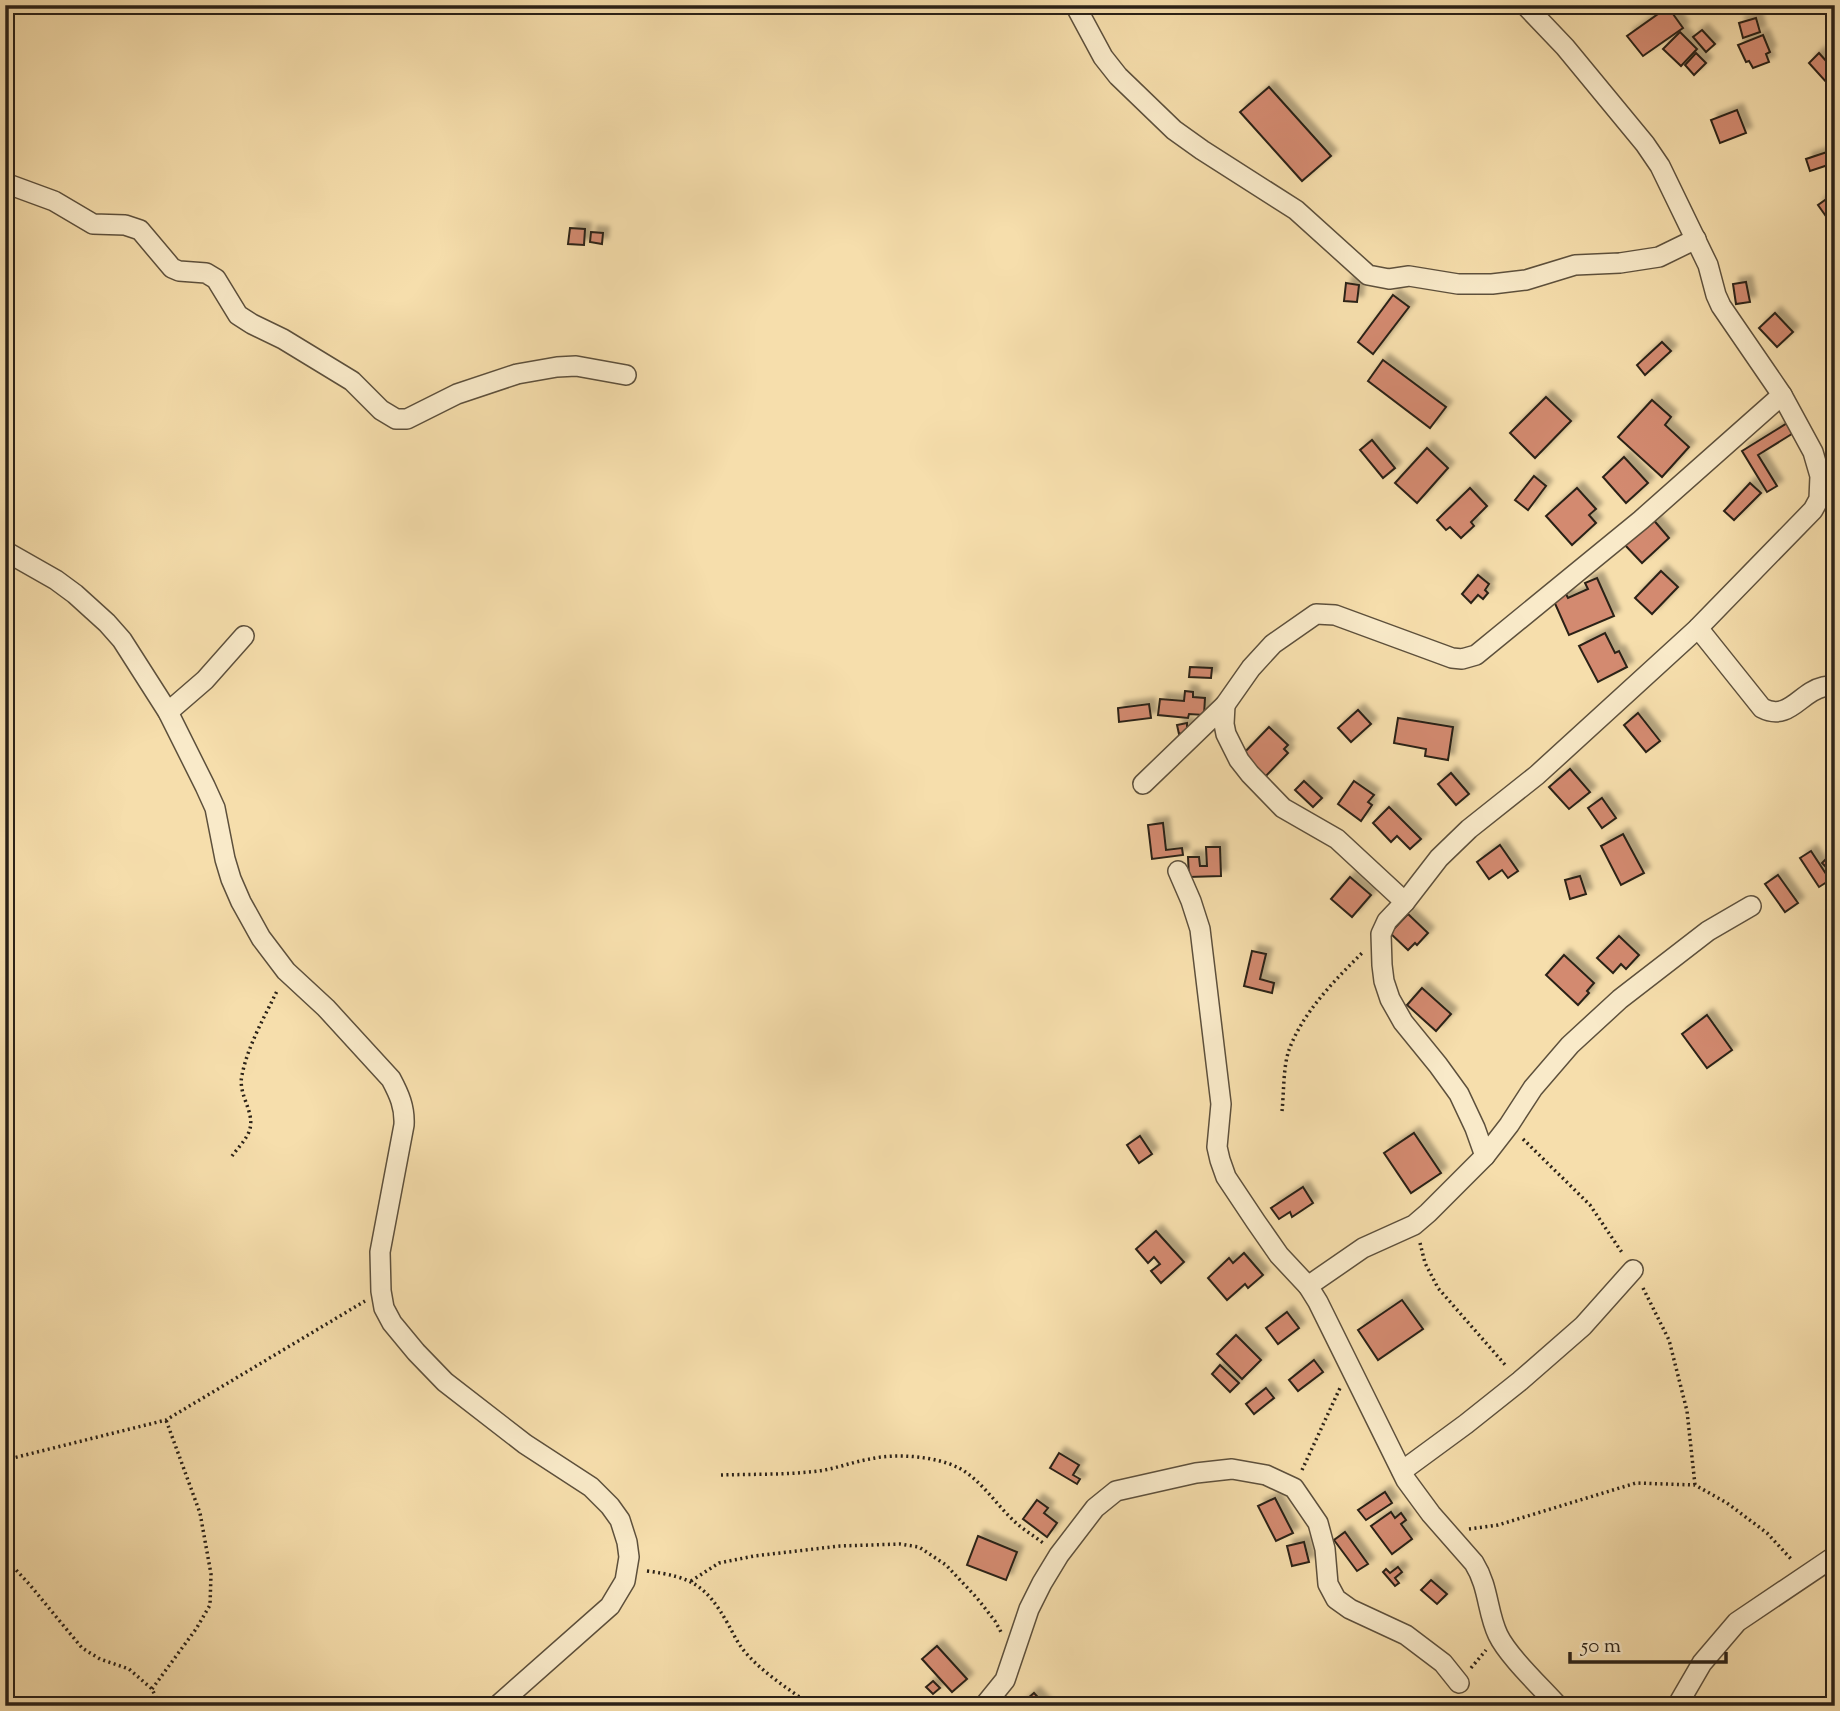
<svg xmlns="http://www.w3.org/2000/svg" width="1840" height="1711" viewBox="0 0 1840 1711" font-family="'Sorts Mill Goudy',serif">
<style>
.building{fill:#d38a70;stroke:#2a2117;stroke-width:2;filter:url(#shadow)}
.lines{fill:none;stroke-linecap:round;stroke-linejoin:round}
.street-casing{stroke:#5d503c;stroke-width:22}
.path{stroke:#2a2117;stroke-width:3.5;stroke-dasharray:2 3.5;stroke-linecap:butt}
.street{stroke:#f9eac9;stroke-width:19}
</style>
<defs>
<filter id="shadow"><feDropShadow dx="6" dy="-6" stdDeviation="2" flood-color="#0004"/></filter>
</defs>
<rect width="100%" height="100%" fill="#f6deac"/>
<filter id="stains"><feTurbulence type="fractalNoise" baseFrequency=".00286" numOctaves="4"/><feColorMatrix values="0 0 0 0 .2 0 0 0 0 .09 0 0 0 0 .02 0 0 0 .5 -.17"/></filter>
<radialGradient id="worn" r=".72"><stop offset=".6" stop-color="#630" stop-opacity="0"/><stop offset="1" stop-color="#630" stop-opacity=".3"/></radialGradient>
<!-- building -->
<g class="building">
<path d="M1668,7L1683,28L1643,56L1627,36Z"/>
<path d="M1756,18L1760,32L1743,38L1739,23Z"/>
<path d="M1702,30L1715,44L1706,52L1693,37Z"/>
<path d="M1680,32L1697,49L1681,66L1663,49Z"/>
<path d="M1763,35L1770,52L1766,54L1769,62L1753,68L1749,61L1746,62L1738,45Z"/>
<path d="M1696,53L1706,63L1694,75L1685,65Z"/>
<path d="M1819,53L1835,71V77L1827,83L1809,63Z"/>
<path d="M1269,87L1331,156L1302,181L1240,112Z"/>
<path d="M1737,110L1746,133L1720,143L1711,120Z"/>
<path d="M1827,152L1831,164L1810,171L1806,159Z"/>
<path d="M1835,193V219L1830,222L1818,205Z"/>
<path d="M570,228L585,229L584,245L568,244Z"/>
<path d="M591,232L603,233L602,244L590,242Z"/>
<path d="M1746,282L1750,302L1736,304L1733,284Z"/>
<path d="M1346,283L1359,285L1357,302L1344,301Z"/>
<path d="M1393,295L1409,307L1373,354L1358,342Z"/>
<path d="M1775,313L1793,332L1777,347L1759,328Z"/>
<path d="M1662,342L1671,351L1645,375L1637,365Z"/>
<path d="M1383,360L1446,407L1430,428L1368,381Z"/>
<path d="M1546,397L1571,421L1535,458L1510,433Z"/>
<path d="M1652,400L1671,417L1665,425L1689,447L1662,477L1618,437Z"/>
<path d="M1789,422L1795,432L1758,455L1777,486L1767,492L1742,451Z"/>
<path d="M1372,440L1395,468L1383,478L1360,450Z"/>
<path d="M1427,448L1448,468L1417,503L1395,483Z"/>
<path d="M1624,457L1648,483L1626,503L1603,477Z"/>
<path d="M1534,476L1546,486L1528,510L1515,500Z"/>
<path d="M1750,483L1761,493L1734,520L1724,511Z"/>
<path d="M1470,488L1487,506L1471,522L1474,526L1461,538L1450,527L1446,530L1437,520Z"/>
<path d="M1577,488L1596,509L1589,515L1596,523L1572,545L1546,516Z"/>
<path d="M1651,517L1669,538L1642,563L1623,543Z"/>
<path d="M1661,571L1678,587L1652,614L1635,598Z"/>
<path d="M1478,575L1489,584L1485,590L1488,593L1483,599L1478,595L1471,603L1462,594Z"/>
<path d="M1597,578L1614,616L1569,635L1553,599L1566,594L1568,598L1588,589L1585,583Z"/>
<path d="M1605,633L1615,653L1619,651L1627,667L1598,682L1579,646Z"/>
<path d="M1190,667L1212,668L1211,678L1189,677Z"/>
<path d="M1185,691L1193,692V697L1205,698L1204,715L1189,714L1188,718L1158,715L1160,699L1184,701Z"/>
<path d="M1149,704L1151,718L1119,722L1118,708Z"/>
<path d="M1358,710L1371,724L1351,742L1338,728Z"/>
<path d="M1638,713L1660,741L1646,752L1624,725Z"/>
<path d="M1398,718L1453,727L1448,760L1425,756L1426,749L1394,743Z"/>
<path d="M1187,723V727L1191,726L1192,731L1179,734L1177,725Z"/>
<path d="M1269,727L1288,745L1284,749L1288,753L1263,779L1240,757Z"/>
<path d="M1570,769L1590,792L1569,809L1549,787Z"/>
<path d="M1451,773L1469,794L1456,805L1438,784Z"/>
<path d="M1304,781L1322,798L1313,807L1295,790Z"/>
<path d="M1354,781L1374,795L1368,802L1372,805L1361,821L1338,804Z"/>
<path d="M1602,798L1616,818L1602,828L1588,808Z"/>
<path d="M1389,807L1421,839L1410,849L1397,836L1391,842L1373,823Z"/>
<path d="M1163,823L1166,850L1182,848L1183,855L1152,859L1148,825Z"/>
<path d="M1623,834L1644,873L1621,885L1601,846Z"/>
<path d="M1500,845L1518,871L1508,878L1502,870L1489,879L1477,862Z"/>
<path d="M1206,847H1220L1221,876L1189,877L1188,857H1199L1200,866H1207Z"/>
<path d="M1835,850V876L1822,863Z"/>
<path d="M1811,851L1830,880L1819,887L1800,858Z"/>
<path d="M1778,875L1798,903L1785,912L1765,884Z"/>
<path d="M1580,876L1586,894L1570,899L1565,880Z"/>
<path d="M1350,877L1371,895L1352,917L1331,899Z"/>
<path d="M1408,914L1428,933L1417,945L1415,943L1408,950L1390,933Z"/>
<path d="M1619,936L1639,955L1626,969L1621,964L1613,973L1597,958Z"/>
<path d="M1252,951L1266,954L1260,979L1274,983L1272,993L1244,986Z"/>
<path d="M1564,955L1594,983L1587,991L1589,993L1578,1005L1546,975Z"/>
<path d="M1422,988L1451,1014L1436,1031L1407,1005Z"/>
<path d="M1707,1015L1732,1050L1707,1068L1682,1034Z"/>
<path d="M1414,1133L1441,1173L1411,1193L1384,1153Z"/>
<path d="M1140,1136L1152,1154L1139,1163L1127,1145Z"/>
<path d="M1303,1187L1313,1203L1292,1217L1290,1212L1279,1219L1271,1208Z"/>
<path d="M1156,1231L1184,1262L1161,1283L1151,1271L1160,1264L1154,1257L1148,1263L1136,1249Z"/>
<path d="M1244,1253L1263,1275L1248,1288L1245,1284L1227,1300L1208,1278L1229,1258L1233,1263Z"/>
<path d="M1402,1300L1423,1329L1378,1360L1358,1330Z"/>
<path d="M1287,1312L1299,1328L1278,1344L1266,1328Z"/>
<path d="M1236,1335L1261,1360L1242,1379L1217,1354Z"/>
<path d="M1314,1360L1323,1372L1298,1391L1289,1380Z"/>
<path d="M1220,1365L1239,1383L1230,1392L1212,1374Z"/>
<path d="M1266,1388L1274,1398L1254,1414L1246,1404Z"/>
<path d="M1059,1453L1079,1465L1073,1475L1080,1479L1077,1484L1050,1468Z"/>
<path d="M1385,1492L1392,1503L1366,1520L1358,1510Z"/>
<path d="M1275,1498L1293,1533L1276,1541L1258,1506Z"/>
<path d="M1037,1500L1048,1508L1044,1513L1057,1523L1047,1537L1023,1519Z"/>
<path d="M1391,1512L1395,1518L1401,1513L1406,1520L1401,1524L1412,1539L1392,1554L1371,1526Z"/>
<path d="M1345,1532L1368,1564L1357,1571L1334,1540Z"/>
<path d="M978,1536L1017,1552L1006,1580L967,1565Z"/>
<path d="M1304,1542L1309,1562L1292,1566L1287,1546Z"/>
<path d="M1398,1567L1402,1572L1395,1578L1399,1583L1395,1586L1383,1572L1386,1569L1390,1573Z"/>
<path d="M1431,1580L1447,1594L1437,1604L1421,1590Z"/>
<path d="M937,1646L967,1679L952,1692L922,1659Z"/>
<path d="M933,1681L940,1688L933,1694L926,1687Z"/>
<path d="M1034,1693L1046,1706H1019Z"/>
</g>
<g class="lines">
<!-- street casing -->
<g class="street-casing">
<g id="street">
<path d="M1075,5L1103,57L1118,76L1174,130L1202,150L1296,210L1368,275L1389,279L1409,276L1458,284H1492L1526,280L1575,265L1620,263L1659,257L1696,239"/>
<path d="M5,183L54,201L93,224L125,225L140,230L172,268L179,271L206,273L216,279L238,315L252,324L283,339L352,381L381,410L396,419H407L457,394L517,374L557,367L576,366L626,375"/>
<path d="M5,551L56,580L75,594L107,623L122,640L168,712L205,786L215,808L225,859L231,879L241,902L261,938L286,971L326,1008L391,1079C399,1094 405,1107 404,1125L380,1252L381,1291L384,1308L392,1323L416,1352L445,1382L525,1444L591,1487L610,1506L620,1520L627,1542L629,1557L625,1581L610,1606L497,1706"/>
<path d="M1698,628L1762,708C1789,722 1800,692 1823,687C1827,686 1831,686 1835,686"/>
<path d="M1225,705L1224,724L1226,734L1239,760L1250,774L1283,808L1337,839L1405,902"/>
<path d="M168,712L205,680L244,636"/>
<path d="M1143,784L1225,705L1251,668L1273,644L1316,614L1335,615L1452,658L1462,659L1476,655L1641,520L1782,395"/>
<path d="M1178,871L1191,901L1200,929L1221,1104L1217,1147L1220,1160L1226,1177L1256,1222L1279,1255L1308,1286L1318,1302L1406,1480L1431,1514L1474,1563C1489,1587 1487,1612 1498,1635C1508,1656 1541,1687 1558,1706"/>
<path d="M1485,1156L1475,1128L1459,1094L1438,1065L1403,1022L1390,999L1384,981L1382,965L1381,934L1387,921L1405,902L1439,858L1469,829L1537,775L1698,628L1813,510L1819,499L1820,476L1813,452L1782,395L1721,306L1716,295L1708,265L1660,166L1645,144L1565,47L1525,5"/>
<path d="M1308,1286L1363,1248L1414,1225L1428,1213L1485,1156L1509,1125L1533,1088L1570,1045L1620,999L1708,931L1751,906"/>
<path d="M1402,1471L1466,1424L1520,1381L1583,1326L1633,1270"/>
<path d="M984,1706L1005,1680L1029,1609L1042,1583L1059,1555L1095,1508L1116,1491L1196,1473L1232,1469L1266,1475L1294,1488L1318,1523L1325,1549L1328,1584L1336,1599L1350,1609L1406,1635L1443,1663L1459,1683"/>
<path d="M1677,1706L1702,1663L1737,1622L1835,1556"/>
</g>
</g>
<!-- path -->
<g class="path">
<path d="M1282,1111C1284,1093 1283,1067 1289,1050C1303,1012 1334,981 1362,953"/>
<path d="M1523,1139L1590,1205L1623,1254"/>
<path d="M232,1156C237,1149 244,1142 248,1134C258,1114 237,1096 242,1075C248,1045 265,1016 278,989"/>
<path d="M1420,1243L1425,1263L1438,1288L1507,1367"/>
<path d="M1643,1288L1669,1340L1687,1411L1695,1485"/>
<path d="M5,1460L166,1420L365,1301"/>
<path d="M1302,1470L1340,1388"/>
<path d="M721,1475C753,1474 786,1475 818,1471C835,1469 852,1462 870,1459C896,1453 935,1456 959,1468C981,1480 995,1503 1013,1520C1022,1529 1033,1535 1043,1543"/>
<path d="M1469,1529L1498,1525L1636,1483L1695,1485L1727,1503L1767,1533L1792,1560"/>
<path d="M5,1558L30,1585L82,1648L100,1659L129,1669L152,1689L160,1706"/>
<path d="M647,1571C692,1577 706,1585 728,1624C733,1633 738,1644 745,1652C764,1674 789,1689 812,1706"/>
<path d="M691,1581L719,1563L754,1556L840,1546L900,1544L919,1547L946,1565L977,1598L995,1621L1001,1632"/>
<path d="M1471,1668L1486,1650"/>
<path d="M152,1689L196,1629L210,1605L211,1574L200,1513L166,1420"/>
</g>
<!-- street -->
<use href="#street" class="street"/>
</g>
<!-- margin -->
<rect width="1840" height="1711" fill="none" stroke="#f6deac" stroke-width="28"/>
<rect x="7" y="7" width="1826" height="1697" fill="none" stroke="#2a2117" stroke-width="3.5"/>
<rect x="14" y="14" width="1812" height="1683" fill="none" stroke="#2a2117" stroke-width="2"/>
<!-- scale -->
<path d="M1570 1652v10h156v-10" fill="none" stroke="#2a2117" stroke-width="3.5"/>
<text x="1581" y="1652" font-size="21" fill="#2a2117" stroke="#f9eac9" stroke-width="5" paint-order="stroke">50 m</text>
<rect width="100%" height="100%" filter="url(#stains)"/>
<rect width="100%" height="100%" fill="url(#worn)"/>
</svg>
